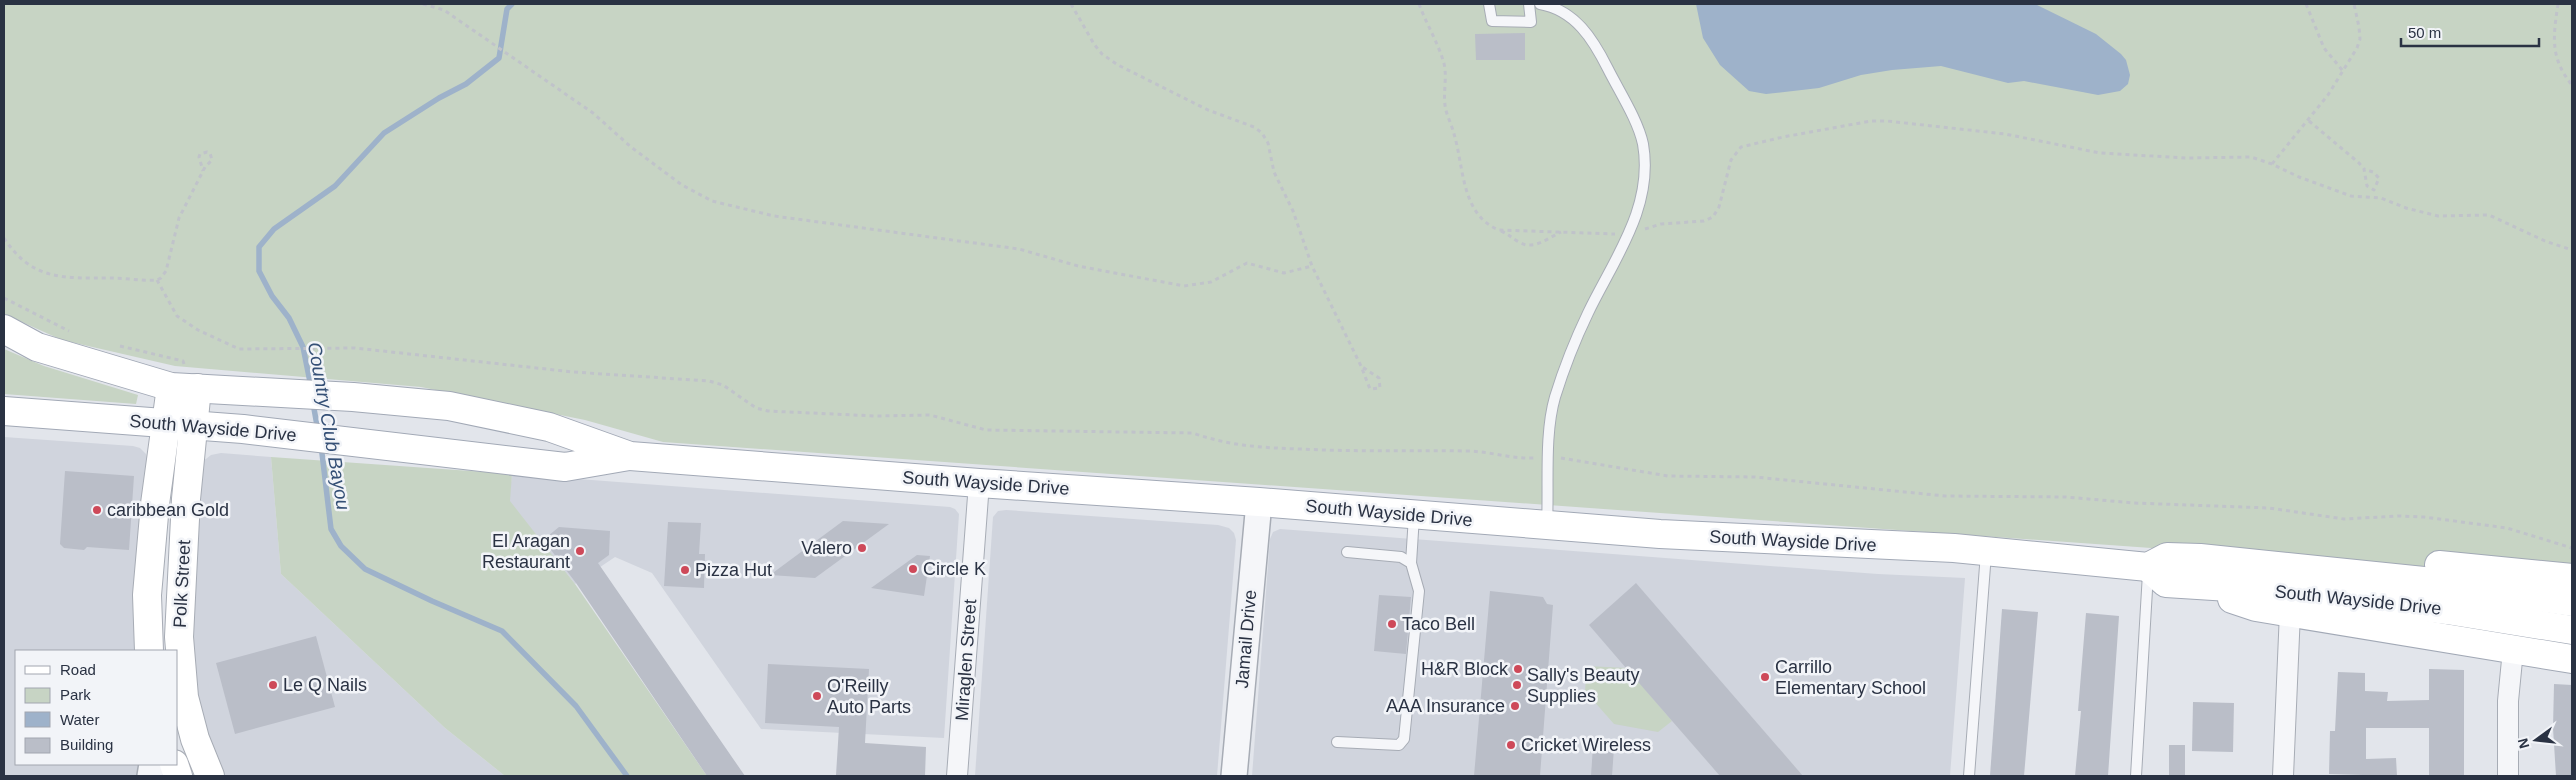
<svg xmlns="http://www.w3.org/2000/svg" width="2576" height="780" viewBox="0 0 2576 780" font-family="Helvetica,sans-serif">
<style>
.built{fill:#d0d4dd}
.green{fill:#c7d4c4}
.water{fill:#9eb2ca}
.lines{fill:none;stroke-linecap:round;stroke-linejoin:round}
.stream{stroke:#9eb2ca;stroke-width:5.5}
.building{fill:#babec8}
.service-casing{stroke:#a7acb5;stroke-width:12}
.minor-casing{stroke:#a7acb5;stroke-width:22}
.tertiary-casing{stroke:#a7acb5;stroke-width:28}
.secondary-casing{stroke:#a7acb5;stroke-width:30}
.primary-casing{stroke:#a2a9b6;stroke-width:30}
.path{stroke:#c0c3ca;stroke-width:3;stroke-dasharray:4 4;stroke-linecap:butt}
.service{stroke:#f5f6f9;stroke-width:10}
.minor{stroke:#f5f6f9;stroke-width:20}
.tertiary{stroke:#f5f6f9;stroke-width:25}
.secondary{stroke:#fff;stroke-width:28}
.primary{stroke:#fff;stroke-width:28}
.poi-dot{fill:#ce4959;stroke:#f2f4f8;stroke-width:2}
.labels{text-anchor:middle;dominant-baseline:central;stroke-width:5;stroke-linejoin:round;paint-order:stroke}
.street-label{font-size:18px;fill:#2a3243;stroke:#f2f4f8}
.poi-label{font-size:18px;fill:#2a3243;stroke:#f2f4f8;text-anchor:start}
.water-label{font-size:19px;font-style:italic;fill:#355076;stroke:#f2f4f8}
</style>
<rect width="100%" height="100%" fill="#e2e5eb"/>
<!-- built -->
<g class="built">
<path d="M4,437L133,446L140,448L146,454L149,466L139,651H16V764H163L167,776H4Z"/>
<path d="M221,453L271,457L281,574L445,728L505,776H221L195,690L190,628L202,462L211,455Z"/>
<path d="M512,474L950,507L955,509L959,514L944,738L761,729L652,573L615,557L575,584L509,501Z"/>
<path d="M1006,510L1218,525L1229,528L1234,533L1236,540L1217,776H975L993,517L998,511Z"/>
<path d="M1280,529L1878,574L1965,578L1950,776H1252L1270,539L1273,532Z"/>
</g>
<!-- green -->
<g class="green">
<path d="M4,4H2572V578L663,442L585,420L421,387L175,366L62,340L4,314Z"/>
<path d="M4,349L44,366L138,395L136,404L4,394Z"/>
<path d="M271,457L512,474L510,501L575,584L707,776H505L445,728L281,574Z"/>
<path d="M1587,666L1627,668L1672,721L1658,732L1614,724L1585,691Z"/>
</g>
<!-- water -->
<path class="water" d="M1696,4H2035L2096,34L2121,54L2126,60L2130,75L2128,84L2120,91L2098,95L2024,81L2008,83L1941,66L1892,70L1861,75L1819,88L1766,94L1749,91L1720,65L1703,38Z"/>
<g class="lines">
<!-- stream -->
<g class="stream">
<path d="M311,387L303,347L289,318L272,296L259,271V247L274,229L335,186L384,133L439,98L466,84L499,58L507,9L512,4"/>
<path d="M313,403L318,431"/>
<path d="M321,445L331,529L341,546L365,569L432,601L502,631L576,706L627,776"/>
</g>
</g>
<!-- building -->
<g class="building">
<path d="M1525,33V60H1476L1475,34Z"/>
<path d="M65,471L134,476L129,550L87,547L84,550L64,548L60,544Z"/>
<path d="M843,521L889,524L815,578L770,575Z"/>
<path d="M668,522L701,523L699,554H705L704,588L664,586Z"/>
<path d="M559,527L610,531L609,555L598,563L745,776H707L576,583L548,546V536Z"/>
<path d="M917,555L930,556L924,596L871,588Z"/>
<path d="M1636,583L1803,776H1720L1626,668L1589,625Z"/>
<path d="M1490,591L1543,597L1547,604L1553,605L1540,776H1474Z"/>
<path d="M1379,595L1411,597L1406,654L1374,651Z"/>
<path d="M2002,609L2038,612L2024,776H1990Z"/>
<path d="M2086,613L2119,616L2108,776H2075L2081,711H2078Z"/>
<path d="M316,636L335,707L235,734L216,663Z"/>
<path d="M768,664L869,669L865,743L926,747L925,776L836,775L839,727L765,723Z"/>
<path d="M2429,669L2464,670V776H2429V728H2366V759L2396,758L2397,776L2329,774L2330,731H2335L2338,672L2365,673V691L2388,692L2387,701L2429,700Z"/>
<path d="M2554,684L2572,685V776H2556L2553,728Z"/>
<path d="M2193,702L2234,703L2233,752L2192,751Z"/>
<rect x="2169" y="745" width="16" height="30"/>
<path d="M1593,746L1614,748L1612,776H1591Z"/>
</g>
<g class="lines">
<!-- service casing -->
<g class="service-casing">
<g id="service">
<path d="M1489,4L1492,21L1531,22L1529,4"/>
<path d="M1540,4C1575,10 1593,39 1608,69C1619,91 1638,120 1643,144C1654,207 1614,259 1588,313C1575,340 1564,368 1555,397C1544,435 1549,485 1547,525"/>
<path d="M1411,563L1414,516"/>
<path d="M1337,742L1399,745L1404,739L1419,591L1411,563L1401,557L1347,552"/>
<path d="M1969,776L1986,553"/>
<path d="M2136,776L2148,573"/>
</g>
</g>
<!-- minor casing -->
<g class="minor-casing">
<g id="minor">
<path d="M957,776L979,483"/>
<path d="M2283,776L2290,612"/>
<path d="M2508,776V701L2513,650"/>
</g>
</g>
<!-- tertiary casing -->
<g class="tertiary-casing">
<g id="tertiary">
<path d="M150,776L152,764"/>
<path d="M1234,776L1259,502"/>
</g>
</g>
<!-- secondary casing -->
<g class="secondary-casing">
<g id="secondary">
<path d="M197,388L186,499L179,637L184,697L195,739L210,776"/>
<path d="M149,651L147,595L155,504L171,387"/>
<path d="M174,764L178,776"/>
</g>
</g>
<!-- primary casing -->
<g class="primary-casing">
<g id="primary">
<path d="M4,329L37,347L171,387L353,397L449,406L549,427L630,456L979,483L1259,502L1660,534L1954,548L2148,567L2167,557L2200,558L2443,583L2572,602"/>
<path d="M4,411L243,429L565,467L629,456"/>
<path d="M2439,565L2572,578"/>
<path d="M2148,567L2166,583L2291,591L2447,610L2572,630"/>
<path d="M2232,599L2256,607L2572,659"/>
</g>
</g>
<!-- path -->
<g class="path">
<path d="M423,4L444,10L454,17L593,113L631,147L682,185L712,201L774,216L1019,249L1078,266L1184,286L1211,282L1247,263L1284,273L1312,266"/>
<path d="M1071,4L1094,44L1102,54L1118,65L1208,110L1254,127L1262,133L1268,143L1274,172L1293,211L1312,266L1361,366L1370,389L1380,388L1379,378L1361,366"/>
<path d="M1419,4C1426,23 1437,41 1443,60C1448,75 1443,90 1445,105C1446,115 1452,125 1454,134C1464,167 1461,215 1499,230L1615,234"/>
<path d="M2306,4L2324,48L2343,71"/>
<path d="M2558,4C2553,37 2550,58 2572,85"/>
<path d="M2309,121L2359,163L2364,169L2367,186L2374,190L2379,178L2373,172L2364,169"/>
<path d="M2272,164L2328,95L2357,48L2360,39L2359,27L2354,4"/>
<path d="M1645,229L1661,224L1704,221L1713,217L1719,207L1731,160L1741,147L1783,137L1871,121H1887L2005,134L2100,153L2186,158L2251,157L2272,164L2299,177L2351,196L2381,198L2406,208L2438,216L2489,215L2545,241L2572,250"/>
<path d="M1501,231C1508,234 1512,238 1519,242C1533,251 1548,238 1561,232"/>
<path d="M4,238C32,281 64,278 110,278C125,278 141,281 157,280L161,278L166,271L179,218L205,167L212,160L210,153L207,152L200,154L199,157L203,171"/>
<path d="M157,280L177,316L198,330L239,349L355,348L573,372L709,381L723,385L756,408L768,411L876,416L930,415L986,430L1193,433C1229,446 1264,448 1302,449C1357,452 1411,450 1466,451C1489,451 1510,459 1534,458"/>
<path d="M4,298L69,331"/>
<path d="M120,346L183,361L184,364"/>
<path d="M1561,458L1668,476L1755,477L1945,496L2066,497L2134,503L2269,508L2344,519L2399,516L2424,517L2507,528L2572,548"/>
</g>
<!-- service -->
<use href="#service" class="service"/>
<!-- minor -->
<use href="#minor" class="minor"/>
<!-- tertiary -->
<use href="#tertiary" class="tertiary"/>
<!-- secondary -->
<use href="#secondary" class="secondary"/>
<!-- primary -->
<use href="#primary" class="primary"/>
</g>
<!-- markers -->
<g class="poi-dot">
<circle cx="97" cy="510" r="5"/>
<circle cx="862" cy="548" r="5"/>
<circle cx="580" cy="551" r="5"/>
<circle cx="913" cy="569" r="5"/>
<circle cx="685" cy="570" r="5"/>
<circle cx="1392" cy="624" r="5"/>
<circle cx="1518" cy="669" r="5"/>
<circle cx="1765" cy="677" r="5"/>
<circle cx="273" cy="685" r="5"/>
<circle cx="1517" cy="685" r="5"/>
<circle cx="817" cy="696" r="5"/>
<circle cx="1515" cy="706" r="5"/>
<circle cx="1511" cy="745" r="5"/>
</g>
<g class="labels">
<!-- street labels -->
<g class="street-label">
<text transform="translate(213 428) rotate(5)">South Wayside Drive</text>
<text transform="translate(986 483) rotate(4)">South Wayside Drive</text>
<text transform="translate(1389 513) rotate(5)">South Wayside Drive</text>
<text transform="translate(1793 541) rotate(3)">South Wayside Drive</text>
<text transform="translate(182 584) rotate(-87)">Polk Street</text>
<text transform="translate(2358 600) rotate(6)">South Wayside Drive</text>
<text transform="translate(1246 639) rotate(-85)">Jamail Drive</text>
<text transform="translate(966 660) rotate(-86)">Miraglen Street</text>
</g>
<!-- poi labels -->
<g class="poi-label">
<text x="107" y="510">caribbean Gold</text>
<text x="570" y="541" text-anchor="end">El Aragan<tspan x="570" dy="21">Restaurant</tspan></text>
<text x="852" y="548" text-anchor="end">Valero</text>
<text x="923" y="569">Circle K</text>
<text x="695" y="570">Pizza Hut</text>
<text x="1402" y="624">Taco Bell</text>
<text x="1775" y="667">Carrillo<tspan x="1775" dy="21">Elementary School</tspan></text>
<text x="1508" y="669" text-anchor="end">H&amp;R Block</text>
<text x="1527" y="675">Sally's Beauty<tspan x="1527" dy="21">Supplies</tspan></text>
<text x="283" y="685">Le Q Nails</text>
<text x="827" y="686">O'Reilly<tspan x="827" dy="21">Auto Parts</tspan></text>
<text x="1505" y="706" text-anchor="end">AAA Insurance</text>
<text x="1521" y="745">Cricket Wireless</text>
</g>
<!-- water labels -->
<g class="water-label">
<text transform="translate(329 426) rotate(80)">Country Club Bayou</text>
</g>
</g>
<!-- border -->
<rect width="2576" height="780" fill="none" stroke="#2a3243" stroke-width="10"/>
<!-- legend -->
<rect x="15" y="650" width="162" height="115" fill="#f2f4f8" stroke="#a2a6b0"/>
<rect x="25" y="666" width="25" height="8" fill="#ffffff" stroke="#a2a6b0"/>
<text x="60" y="675" font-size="15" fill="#2a3243">Road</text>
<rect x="25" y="688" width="25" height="15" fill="#c7d4c4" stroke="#a2a6b0"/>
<text x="60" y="700" font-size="15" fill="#2a3243">Park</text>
<rect x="25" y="712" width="25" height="15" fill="#9eb2ca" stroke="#a2a6b0"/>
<text x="60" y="725" font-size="15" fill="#2a3243">Water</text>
<rect x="25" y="738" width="25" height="15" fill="#babec8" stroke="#a2a6b0"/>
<text x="60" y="750" font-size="15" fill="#2a3243">Building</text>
<!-- north arrow -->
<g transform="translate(2536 740) rotate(255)" stroke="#f2f4f8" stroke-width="4" paint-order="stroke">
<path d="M0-4L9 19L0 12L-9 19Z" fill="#2a3243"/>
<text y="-8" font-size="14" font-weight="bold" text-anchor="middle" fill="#2a3243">N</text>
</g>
<!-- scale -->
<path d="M2401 38v8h138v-8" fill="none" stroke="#2a3243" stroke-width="2.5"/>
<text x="2408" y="38" font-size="15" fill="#2a3243" stroke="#f2f4f8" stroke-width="4" paint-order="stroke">50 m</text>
</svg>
